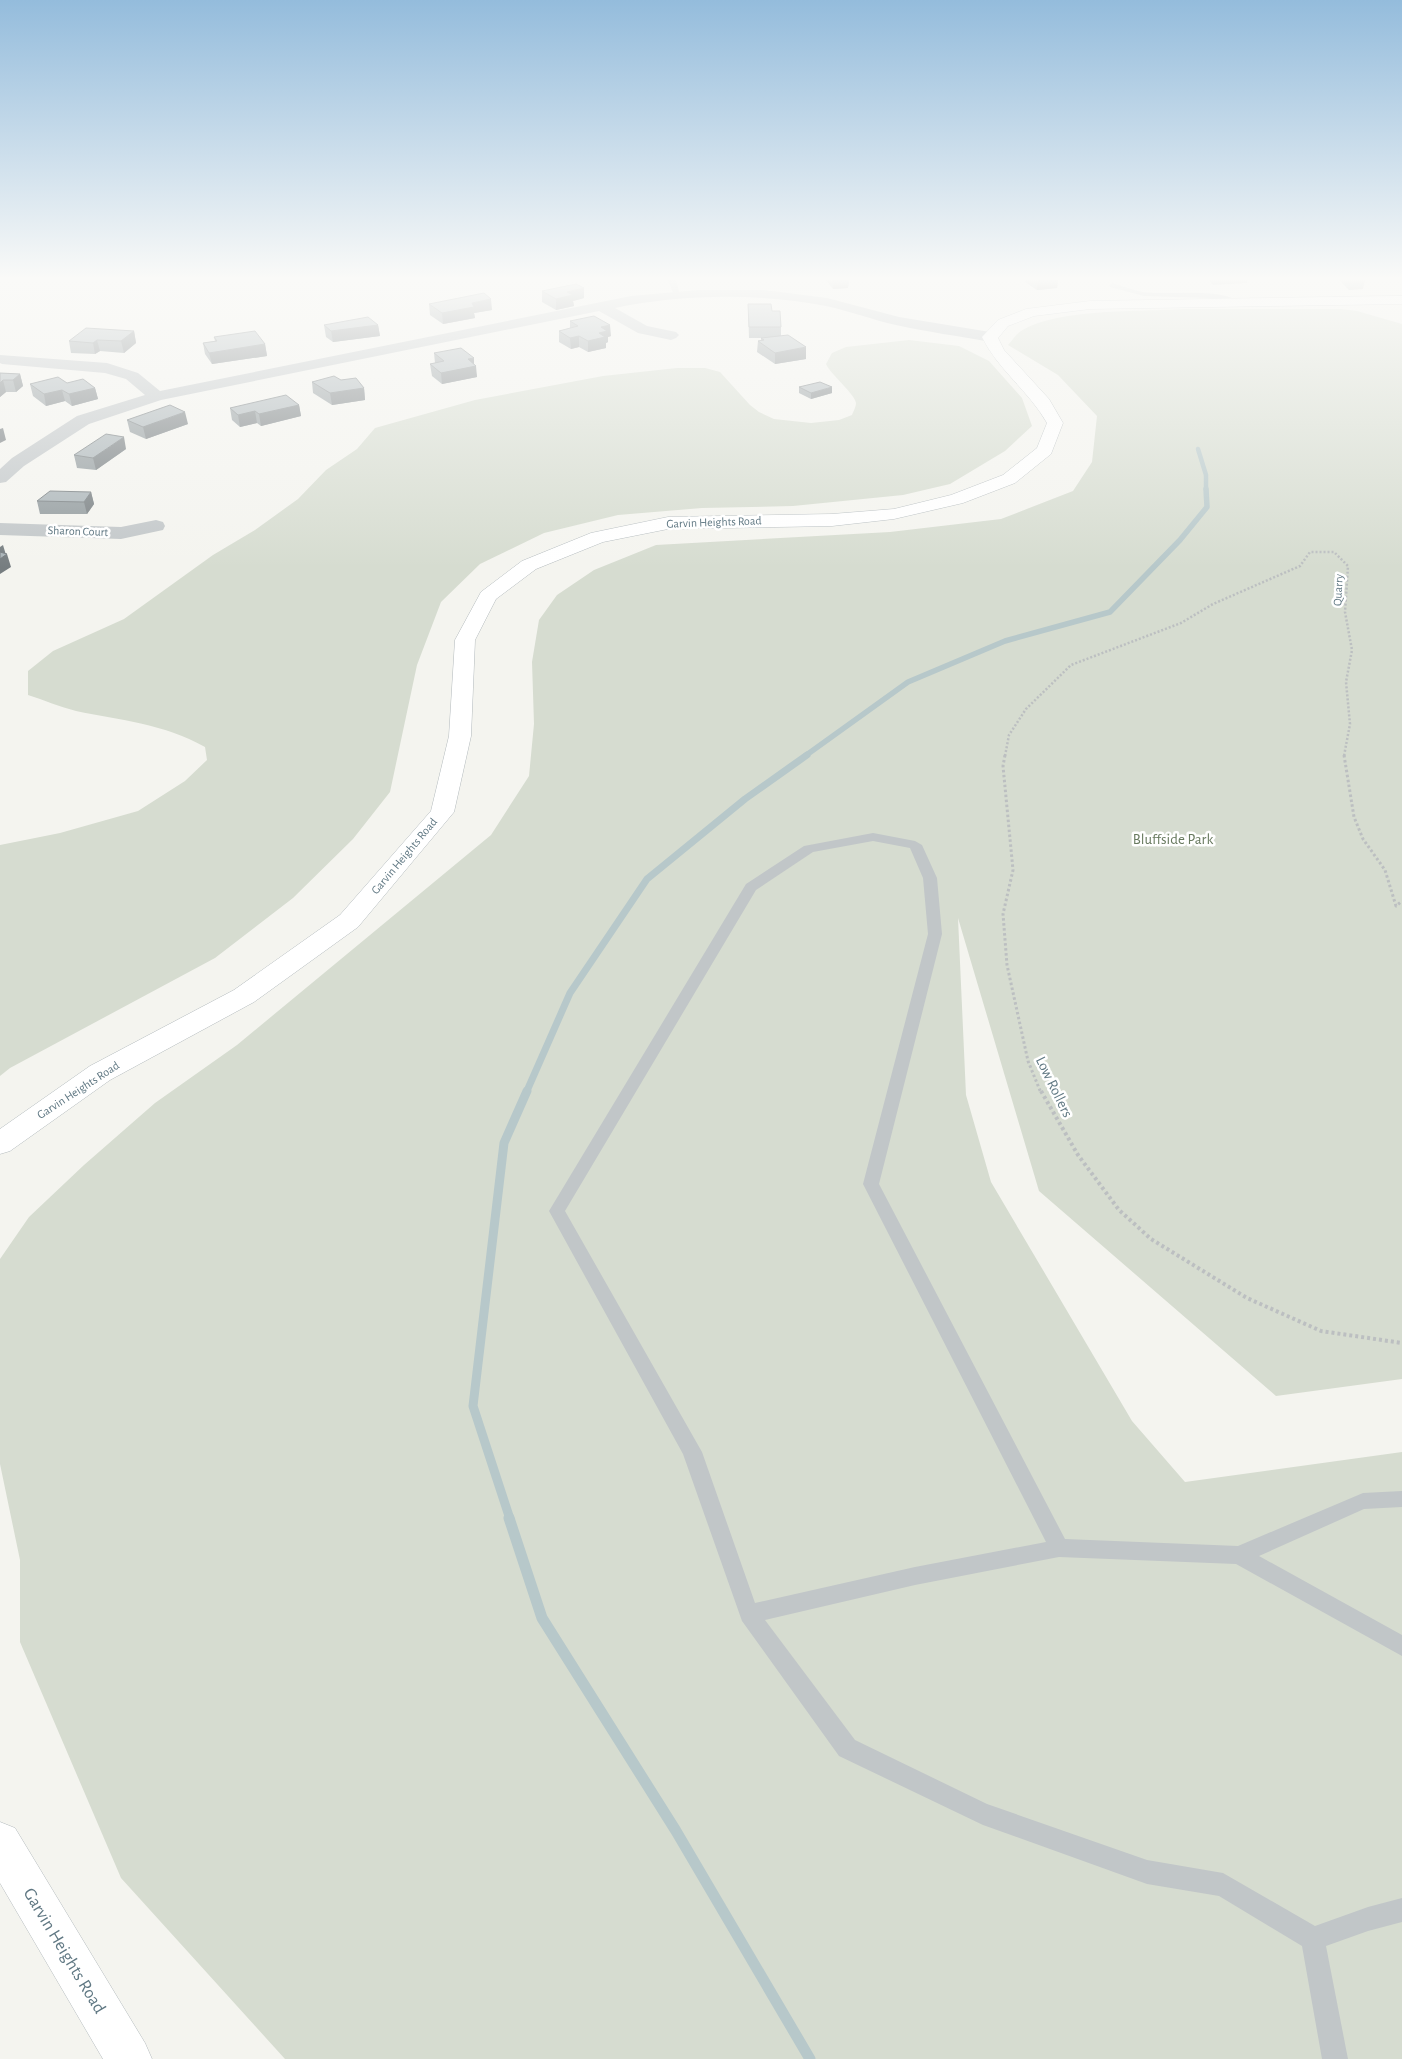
<svg xmlns="http://www.w3.org/2000/svg" width="1402" height="2059" viewBox="0 0 1402 2059" font-family="'Alegreya Sans',sans-serif">
<style>
.green{fill:#d6dcd0}
.lines{fill:none;stroke-linecap:round;stroke-linejoin:round}
.stream-far4{stroke:#b7c8ca;stroke-width:4.5}
.stream-far3{stroke:#b7c8ca;stroke-width:5.5}
.stream-far2{stroke:#b7c8ca;stroke-width:7}
.stream-far1{stroke:#b7c8ca;stroke-width:9}
.stream{stroke:#b7c8ca;stroke-width:11}
.secondary-casing{stroke:#b3babd;stroke-width:1}
.path-far2{stroke:#bcbfc1;stroke-width:2.5;stroke-dasharray:2 2;stroke-linecap:butt}
.path-far1{stroke:#bcbfc1;stroke-width:3;stroke-dasharray:2.5 2.5;stroke-linecap:butt}
.path{stroke:#bcbfc1;stroke-width:4;stroke-dasharray:3 3;stroke-linecap:butt}
.service{fill:#c1c6c8;fill-rule:evenodd}
.minor{fill:#c1c6c8;fill-rule:evenodd}
.secondary{fill:#fff;fill-rule:evenodd}
.wall{fill:#919a9d}
.shaded-wall{fill:#767d80}
.building{fill:#a9b3b7;stroke:#767d80}
.labels{text-anchor:middle;dominant-baseline:central;stroke-width:5;stroke-linejoin:round;paint-order:stroke}
.far-street-label{font-size:12px;fill:#607883;stroke:#fff}
.park-label{font-size:15px;fill:#687a5f;stroke:#fff}
.street-label{font-size:15px;fill:#607883;stroke:#fff}
.near-street-label{font-size:18px;fill:#607883;stroke:#fff}
</style>
<rect width="100%" height="100%" fill="#f4f4ef"/>
<!-- green -->
<g class="green">
<path d="M1185,309H1341L1357,311L1402,324V1379L1276,1396L1039,1191L958,918L966,1095L991,1182L1132,1421L1185,1482L1402,1452V2059H285L121,1878L20,1642V1560L0,1464V1259L29,1217L84,1165L155,1103L237,1045L491,835L529,776L534,724L532,662L539,620L557,595L594,570L656,545L890,532L1001,519L1073,491L1092,462L1097,416L1058,375L1008,345C1012,341 1016,334 1021,331C1058,308 1141,312 1185,309Z"/>
<path d="M909,340L959,346L989,361L1022,398L1032,426L1005,451L950,484L903,495L793,506L702,508L618,515L544,533L480,564L441,602L417,665L390,792L353,839L293,898L215,958L10,1068L0,1076V845L60,833L138,811L185,781L207,760L205,747C165,724 120,720 76,711C60,707 44,700 28,695V671L53,651L124,619L213,555L255,530L298,499L326,470L357,449L375,428L475,400L603,376L677,368H705L720,372L750,405L759,412L774,419L811,423L839,420L852,415C853,412 856,407 856,403C855,394 831,375 826,364L832,353L846,347Z"/>
</g>
<g class="lines">
<!-- stream-far4 -->
<path class="stream-far4" d="M1198,449L1206,475V490"/>
<!-- stream-far3 -->
<path class="stream-far3" d="M805,756L908,682L1005,641L1110,612L1180,540L1207,507L1206,489"/>
<!-- stream-far2 -->
<path class="stream-far2" d="M526,1093L570,993L647,879L745,799L807,755"/>
<!-- stream-far1 -->
<path class="stream-far1" d="M510,1519L473,1406L504,1143L527,1091"/>
<!-- stream -->
<path class="stream" d="M509,1518L542,1618L676,1831L810,2059"/>
<!-- secondary casing -->
<g class="secondary-casing">
<g id="secondary">
<path d="M1402,296V304L1090,309L1034,316L1008,326L998,338L1004,350L1049,399L1063,423L1051,454L1015,483L963,503L894,519L832,526L668,529L603,542L536,569L496,599L475,640L471,736L454,812L358,927L254,1002L110,1080L10,1151L0,1154V1129L90,1066L234,990L340,915L431,811L449,736L455,640L481,592L522,561L591,533L668,517L832,514L894,509L951,495L1003,475L1037,448L1047,423C1029,391 998,370 982,337L998,320L1026,309L1090,301Z"/>
<path d="M0,1822L15,1828L145,2043L152,2059H103L0,1883Z"/>
</g>
</g>
<!-- path-far2 -->
<path class="path-far2" d="M1005,756L1009,735L1026,709L1071,665L1181,623L1213,604L1300,566L1310,552H1334L1348,566L1345,612L1352,650L1346,682L1350,724L1344,756"/>
<!-- path-far1 -->
<g class="path-far1">
<path d="M1005,755L1003,766L1013,870L1003,914L1007,965L1028,1061L1041,1093"/>
<path d="M1344,755L1354,817L1363,839L1385,870L1396,906L1402,901"/>
</g>
<!-- path -->
<path class="path" d="M1041,1091L1078,1155L1119,1210L1151,1239L1247,1298L1321,1331L1402,1343"/>
<!-- service -->
<g class="service">
<path d="M668,280H676L681,298H675Z"/>
<path d="M1113,283C1123,286 1132,290 1143,292C1172,296 1220,286 1244,304L1240,306L1208,298L1144,296L1110,287L1109,285Z"/>
<path d="M873,833L915,841L922,845L937,878L942,934L879,1184L1065,1539L1238,1546L1363,1493L1402,1491V1507L1364,1509L1259,1556L1402,1635V1656L1236,1564L1059,1557L915,1585L765,1620L855,1740L987,1804L1147,1860L1223,1873L1315,1926L1368,1907L1402,1898V1922L1368,1931L1326,1946L1348,2059H1322L1302,1946L1219,1896L1147,1884L983,1825L839,1756L742,1621L683,1454L549,1211L746,884L804,846ZM873,841L910,848L923,878L928,934L863,1184L1046,1542L915,1567L755,1603L702,1452L565,1211L756,890L813,852Z"/>
</g>
<!-- minor -->
<g class="minor">
<path d="M698,290H764L827,298L899,317L990,332L998,337L990,342C959,336 927,332 896,325C873,320 850,311 826,306C759,293 682,294 615,308L647,326L676,332L679,335L676,338L671,340L638,333L599,311L161,400L89,424L24,466L6,482L0,483V469L12,458L77,416L145,395L126,379L105,373L2,364L0,363V355L107,363L138,373L160,391L631,296Z"/>
<path d="M156,520L163,522L165,526L163,530L121,539L0,535V523L121,527Z"/>
</g>
<!-- secondary -->
<use href="#secondary" class="secondary"/>
</g>
<!-- wall -->
<g class="wall">
<path d="M826,280H849L848,288L833,289Z"/>
<path d="M1026,280H1058L1057,288L1037,290L1025,282Z"/>
<path d="M1209,280H1247V283L1213,285Z"/>
<path d="M1339,280H1365L1363,289L1349,290Z"/>
<path d="M542,291L584,298L573,301L574,306L556,310L542,302Z"/>
<path d="M429,304L492,310L474,313L475,318L443,324L430,315Z"/>
<path d="M748,304L772,311L781,327V336L806,359L775,364L757,352L758,341L761,340V338H749Z"/>
<path d="M570,321L611,336L608,337V342L606,343V348L588,352L579,347L571,349L559,342V331L570,328Z"/>
<path d="M324,325H378L380,336L333,342L326,337Z"/>
<path d="M134,331L136,343L124,353L100,351L95,354L71,353L69,341Z"/>
<path d="M214,337L265,344L267,356L212,364L205,354L203,343L215,341Z"/>
<path d="M434,353L474,364L477,377L442,384L432,376L430,364L435,363Z"/>
<path d="M0,373L20,374L23,386L16,392H6L0,397Z"/>
<path d="M341,380L364,388L365,400L332,405L313,393L312,382Z"/>
<path d="M67,383L95,388L98,399L72,406L65,401L46,406L33,396L30,384Z"/>
<path d="M799,387L832,393L811,399L799,393Z"/>
<path d="M299,405L301,416L261,426L257,423L240,427L232,420L230,408Z"/>
<path d="M127,420L188,424L146,439L130,432Z"/>
<path d="M126,449L96,470L77,468L74,455Z"/>
<path d="M91,492L94,504L87,514H40L37,501Z"/>
</g>
<!-- shaded-wall -->
<g class="shaded-wall">
<path d="M833,280H849L848,288L833,289Z"/>
<path d="M1038,280H1058L1057,288L1037,290Z"/>
<path d="M584,288V298L573,301L574,306L556,310V299L567,292Z"/>
<path d="M491,299L492,310L474,313L475,318L443,324L442,313L472,303Z"/>
<path d="M378,325L380,336L333,342L331,331Z"/>
<path d="M610,325L611,336L608,337V342L606,343V348L588,352V341L601,327Z"/>
<path d="M134,331L136,343L124,353L121,341Z"/>
<path d="M579,336V347L571,349L570,338Z"/>
<path d="M97,340L100,351L95,354L93,343Z"/>
<path d="M265,344L267,356L212,364L209,353Z"/>
<path d="M806,347V359L775,364V353Z"/>
<path d="M474,358V366H476L477,377L442,384L441,373L468,359Z"/>
<path d="M20,374L23,386L16,392L13,380Z"/>
<path d="M3,380L6,392L0,397V383Z"/>
<path d="M832,387V393L811,399V393Z"/>
<path d="M95,388L98,399L72,406L69,394Z"/>
<path d="M364,388L365,400L332,405L330,393Z"/>
<path d="M62,390L65,401L46,406L44,394Z"/>
<path d="M299,405L301,416L261,426L259,414Z"/>
<path d="M255,411L257,423L240,427L238,415Z"/>
<path d="M185,412L188,424L146,439L143,427Z"/>
<path d="M3,428L6,440L0,443V429Z"/>
<path d="M124,437L126,449L96,470L93,458Z"/>
<path d="M91,492L94,504L87,514L84,502Z"/>
<path d="M3,545L6,555L7,554L11,567L0,574V547Z"/>
</g>
<!-- building -->
<g class="building">
<path d="M576,284L584,288L567,292L573,295L556,299L542,291Z"/>
<path d="M484,293L491,299L472,303L474,307L442,313L429,304Z"/>
<path d="M748,304H771L772,311H780L781,327H749Z"/>
<path d="M594,316L610,325L601,327L607,331L599,333L605,337L588,341L579,336L570,338L559,331L578,326L570,321Z"/>
<path d="M368,317L378,325L331,331L324,325Z"/>
<path d="M86,328L134,331L121,341L97,340L93,343L69,341Z"/>
<path d="M255,331L265,344L209,353L203,343L217,341L214,337Z"/>
<path d="M788,335L806,347L775,353L758,341L764,340L761,338Z"/>
<path d="M461,348L474,358L468,359L476,366L441,373L430,364L444,361L434,353Z"/>
<path d="M0,373L20,374L13,380H3L0,383Z"/>
<path d="M334,376L341,380L356,378L364,388L330,393L312,382Z"/>
<path d="M58,377L67,383L83,379L95,388L69,394L62,390L44,394L30,384Z"/>
<path d="M820,382L832,387L811,393L799,387Z"/>
<path d="M286,395L299,405L259,414L255,411L238,415L230,408Z"/>
<path d="M170,405L185,412L143,427L127,420Z"/>
<path d="M106,434L124,437L93,458L74,455Z"/>
<path d="M50,491L91,492L84,502L37,501Z"/>
<path d="M0,552L7,554L0,559Z"/>
</g>
<!-- sky -->
<linearGradient id="sky" x2="0" y2="1"><stop stop-color="#94bcdc"/><stop offset="0.49" stop-color="#fafaf8"/><stop offset="1" stop-color="#fafaf8" stop-opacity="0"/></linearGradient>
<rect width="1402" height="568" fill="url(#sky)"/>
<g class="labels">
<!-- far-street labels -->
<g class="far-street-label">
<text transform="translate(714 522) rotate(-2)">Garvin Heights Road</text>
<text transform="translate(78 531) rotate(2)">Sharon Court</text>
<text transform="translate(1338 590) rotate(-87)">Quarry</text>
<text transform="translate(404 856) rotate(-50)">Garvin Heights Road</text>
<text transform="translate(78 1090) rotate(-33)">Garvin Heights Road</text>
</g>
<!-- park labels -->
<g class="park-label">
<text x="1173" y="839">Bluffside Park</text>
</g>
<!-- street labels -->
<g class="street-label">
<text transform="translate(1054 1087) rotate(64)">Low Rollers</text>
</g>
<!-- near-street labels -->
<g class="near-street-label">
<text transform="translate(64 1951) rotate(59)">Garvin Heights Road</text>
</g>
</g>
</svg>
